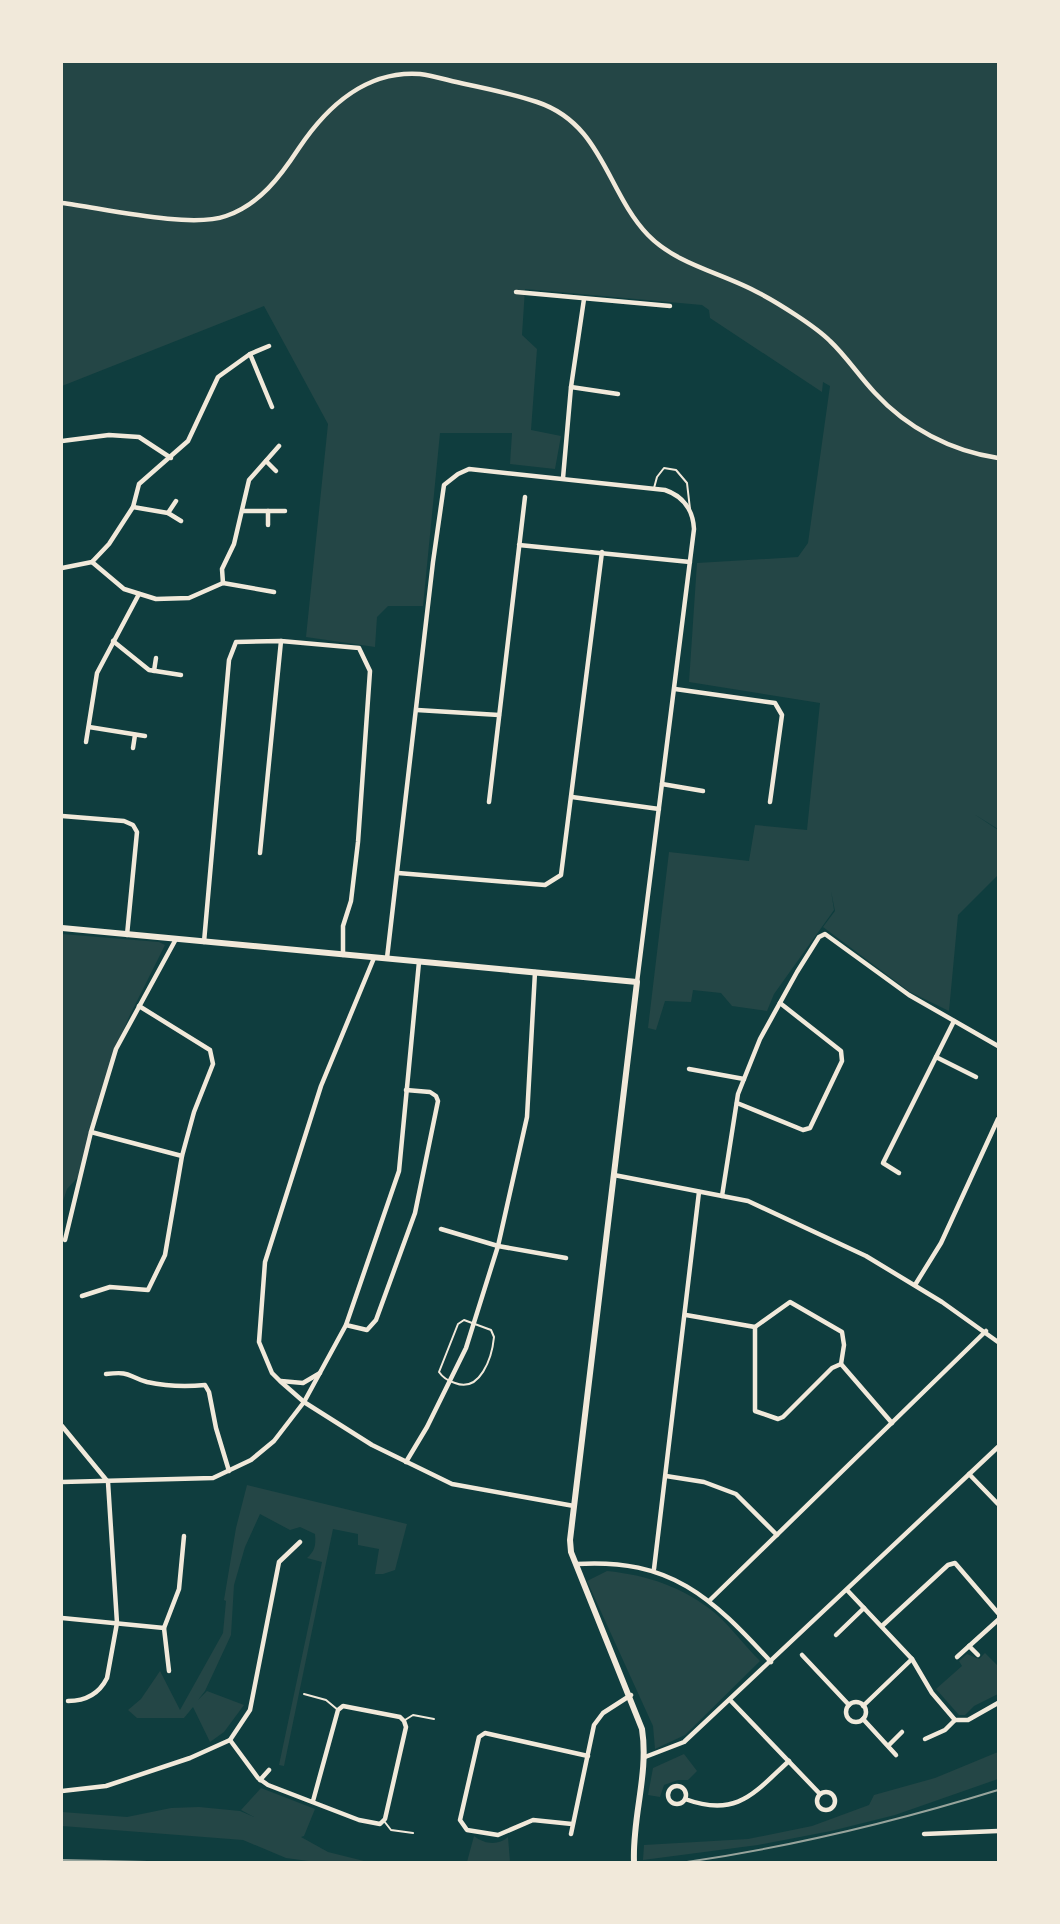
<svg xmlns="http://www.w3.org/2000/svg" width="1060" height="1924" viewBox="0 0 1060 1924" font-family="'Fira Sans',sans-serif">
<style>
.green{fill:#244646}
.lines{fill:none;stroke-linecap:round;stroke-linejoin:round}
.service{stroke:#f1e9da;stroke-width:2}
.minor{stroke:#f1e9da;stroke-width:4.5}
.tertiary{stroke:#f1e9da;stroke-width:6}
.rail{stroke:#97a49c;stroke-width:2}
</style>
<rect width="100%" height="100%" fill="#0f3d3e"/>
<!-- green -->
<g class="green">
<path d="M62,62H998V829L974,814L998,830V875L958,915L949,1011L910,992L823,927L835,911L831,891L834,910L774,994L767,1011L732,1006L721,993L693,990L691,1002L665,1001L656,1030L648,1028L669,852L749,861L755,825L807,830L820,703L689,682L697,563L798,557L808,543L830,386L823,382L822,392L710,318L709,310L702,305L525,289L522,335L537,349L531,430L561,436L555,469L510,464L512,433H440L423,606H388L377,617L375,647L306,637L328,424L264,306L62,386Z"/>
<path d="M62,934L159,942L165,945L129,1017L109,1065L79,1176L67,1189L62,1204Z"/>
<path d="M247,1485L407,1524L395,1570L383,1574H375L379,1549L358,1545V1534L333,1529L284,1766L279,1765L322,1562L307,1558C315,1551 316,1545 315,1534L300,1527L290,1530L260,1514L245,1547L234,1585L231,1635L205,1691L198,1700L207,1691L244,1705L224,1732L210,1742L193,1707L184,1718H137L128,1710L141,1699L160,1671L180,1710L223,1633L226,1601L224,1600L236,1528Z"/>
<path d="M607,1571C647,1575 683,1587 715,1613C731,1627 745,1646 760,1661L685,1735L655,1749L653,1726L587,1581Z"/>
<path d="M985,1653L998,1666V1694L974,1706L965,1715H959L936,1689L962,1666L959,1661L967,1654L979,1659Z"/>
<path d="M998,1752V1779L895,1815L831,1831L758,1845L643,1860L644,1845L748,1839L812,1826L869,1805L874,1795L935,1778Z"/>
<path d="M684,1754L697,1771L688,1780H678L664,1785L660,1797L648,1795L653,1768Z"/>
<path d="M261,1788L315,1809L304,1836L301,1837L328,1852L368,1862H316L286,1858L243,1840L62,1826V1812L127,1817L171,1808L199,1807L240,1811L254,1817L241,1810Z"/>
<path d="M474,1836C484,1844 498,1846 508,1837L510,1862H467Z"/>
</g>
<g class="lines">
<!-- service -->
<g class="service">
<path d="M654,488L657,477L664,468L676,470L687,483L690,509"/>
<path d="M464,1320L491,1330L494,1337C492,1358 480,1393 455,1383C448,1381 443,1378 439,1372L458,1324Z"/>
<path d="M304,1694L326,1700L338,1710"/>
<path d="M405,1720L413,1715L434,1719"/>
<path d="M384,1821L391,1830L413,1833"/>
</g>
<!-- minor -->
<g class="minor">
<path d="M62,203C102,208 190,229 226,216C260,204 280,177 299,148C327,106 367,70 420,74C435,76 450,81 465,84C489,89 513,94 537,102C603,124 606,191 648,235C677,265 723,273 759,293C778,303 815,326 830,341C846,356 859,376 875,393C907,428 951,451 998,458"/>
<path d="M516,292L670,306"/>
<path d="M250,354L272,407"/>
<path d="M571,387L618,394"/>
<path d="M62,441L109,435L139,437L171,458"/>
<path d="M266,461L276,471"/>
<path d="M563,478L571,387L584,299"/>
<path d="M133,507L168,513L181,521"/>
<path d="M243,511H285"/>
<path d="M268,511V525"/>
<path d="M168,513L176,501"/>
<path d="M519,545L690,562"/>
<path d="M92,562L124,589L156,599L189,598L223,583L274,592"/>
<path d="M62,568L92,562L109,544L133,507L139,484L188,441L218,377L250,354L269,346"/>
<path d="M223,583L222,569L234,544L249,480L279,446"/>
<path d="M113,641L149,670L181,675"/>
<path d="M154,671L156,658"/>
<path d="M675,689L775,703L782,715L770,802"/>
<path d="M417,710L499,715"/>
<path d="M89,727L145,736"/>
<path d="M86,742L97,673L139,594"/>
<path d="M133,748L135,735"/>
<path d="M662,784L703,791"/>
<path d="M572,797L659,809"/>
<path d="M489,802L525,497"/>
<path d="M62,816L124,821L133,825L137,832L127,935"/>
<path d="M260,853L281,641"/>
<path d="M398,873L545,885L561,875L602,552"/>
<path d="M204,942L229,660L236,642L281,641L359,648L370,671L358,842L351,901L343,926V955"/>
<path d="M374,958L321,1086L265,1262L259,1342L272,1373L280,1381L304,1402L372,1445L452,1484L574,1506"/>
<path d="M387,958L433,562L444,485L458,474L469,469L665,490C683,496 693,510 694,529L637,982"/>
<path d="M936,1057L976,1077"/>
<path d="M689,1069L744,1079"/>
<path d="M737,1103L803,1130L810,1128L842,1061L841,1051L780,1003"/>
<path d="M91,1132L182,1156"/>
<path d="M899,1173L883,1163L954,1021"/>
<path d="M614,1175L748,1201L866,1256L942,1302L998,1342"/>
<path d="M722,1196L738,1094L760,1039L797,972L819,937L825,934L909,995L998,1046"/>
<path d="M441,1229L498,1246L566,1258"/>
<path d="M65,1240L91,1132L116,1049L176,939"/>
<path d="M915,1285L941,1243L998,1119"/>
<path d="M82,1296L110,1287L148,1290L165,1255L182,1156L194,1112L213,1064L210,1050L139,1006"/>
<path d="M686,1315L755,1327L790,1302L842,1332L844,1345L841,1364L892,1423"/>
<path d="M346,1325L367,1330L376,1320L415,1213L438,1101L436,1096L430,1092L406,1090"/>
<path d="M755,1327V1411L778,1419L783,1417L832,1368L841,1364"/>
<path d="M106,1374C132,1371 126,1376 147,1382C165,1386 186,1387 205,1385L209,1392L216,1428L229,1471"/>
<path d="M281,1381L303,1383L320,1373"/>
<path d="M62,1426L108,1482L117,1623L107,1678C99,1694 85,1701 68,1701"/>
<path d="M406,1462L427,1427L466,1348L498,1246L527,1117L535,972"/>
<path d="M969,1474L998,1504"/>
<path d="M666,1476L704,1482L736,1494L777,1535"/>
<path d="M62,1482L213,1478L251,1460L274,1441L304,1402L346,1325L399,1171L419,962"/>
<path d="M576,1564C671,1558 711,1597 771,1662"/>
<path d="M654,1569L699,1192"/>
<path d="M847,1590L912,1659L932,1693L955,1720H968L998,1703"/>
<path d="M710,1600L986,1331"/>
<path d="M62,1618L164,1628L179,1589L184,1536"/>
<path d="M882,1626L948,1565L955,1563L998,1613"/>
<path d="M164,1628L169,1671"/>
<path d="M836,1635L864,1608"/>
<path d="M969,1646L978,1655"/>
<path d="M802,1655L849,1705"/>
<path d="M957,1657L998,1620"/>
<path d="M730,1700L820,1794"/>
<circle cx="856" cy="1712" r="10"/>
<path d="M863,1706L912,1659"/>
<path d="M863,1719L896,1755"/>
<path d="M925,1739L945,1730L955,1720"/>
<path d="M230,1740L258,1778L268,1785L359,1820L380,1824L385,1819L406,1727L404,1721L400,1717L343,1706L338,1710L313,1801"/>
<path d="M889,1745L902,1732"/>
<path d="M645,1757L684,1742L998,1447"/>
<path d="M260,1780L269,1770"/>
<circle cx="677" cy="1795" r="9"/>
<path d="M62,1791L106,1786L190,1758L230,1740L250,1710L279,1562L300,1542"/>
<circle cx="826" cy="1801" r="9"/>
<path d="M685,1799C737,1818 754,1793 789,1761"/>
<path d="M572,1824L533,1820L498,1835L467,1830L460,1820L479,1737L485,1733L588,1756"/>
<path d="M571,1834L594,1725L603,1713L631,1695"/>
<path d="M924,1834L998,1831"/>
</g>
<!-- tertiary -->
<path class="tertiary" d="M62,928L637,982L570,1540L571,1552L642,1729C649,1774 632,1817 634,1862"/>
<!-- rail -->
<g class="rail">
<path d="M62,1860L147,1862"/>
<path d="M687,1862C796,1846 894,1822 998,1790"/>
</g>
</g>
<!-- border -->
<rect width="1060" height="1924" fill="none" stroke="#f1e9da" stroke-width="126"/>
</svg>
